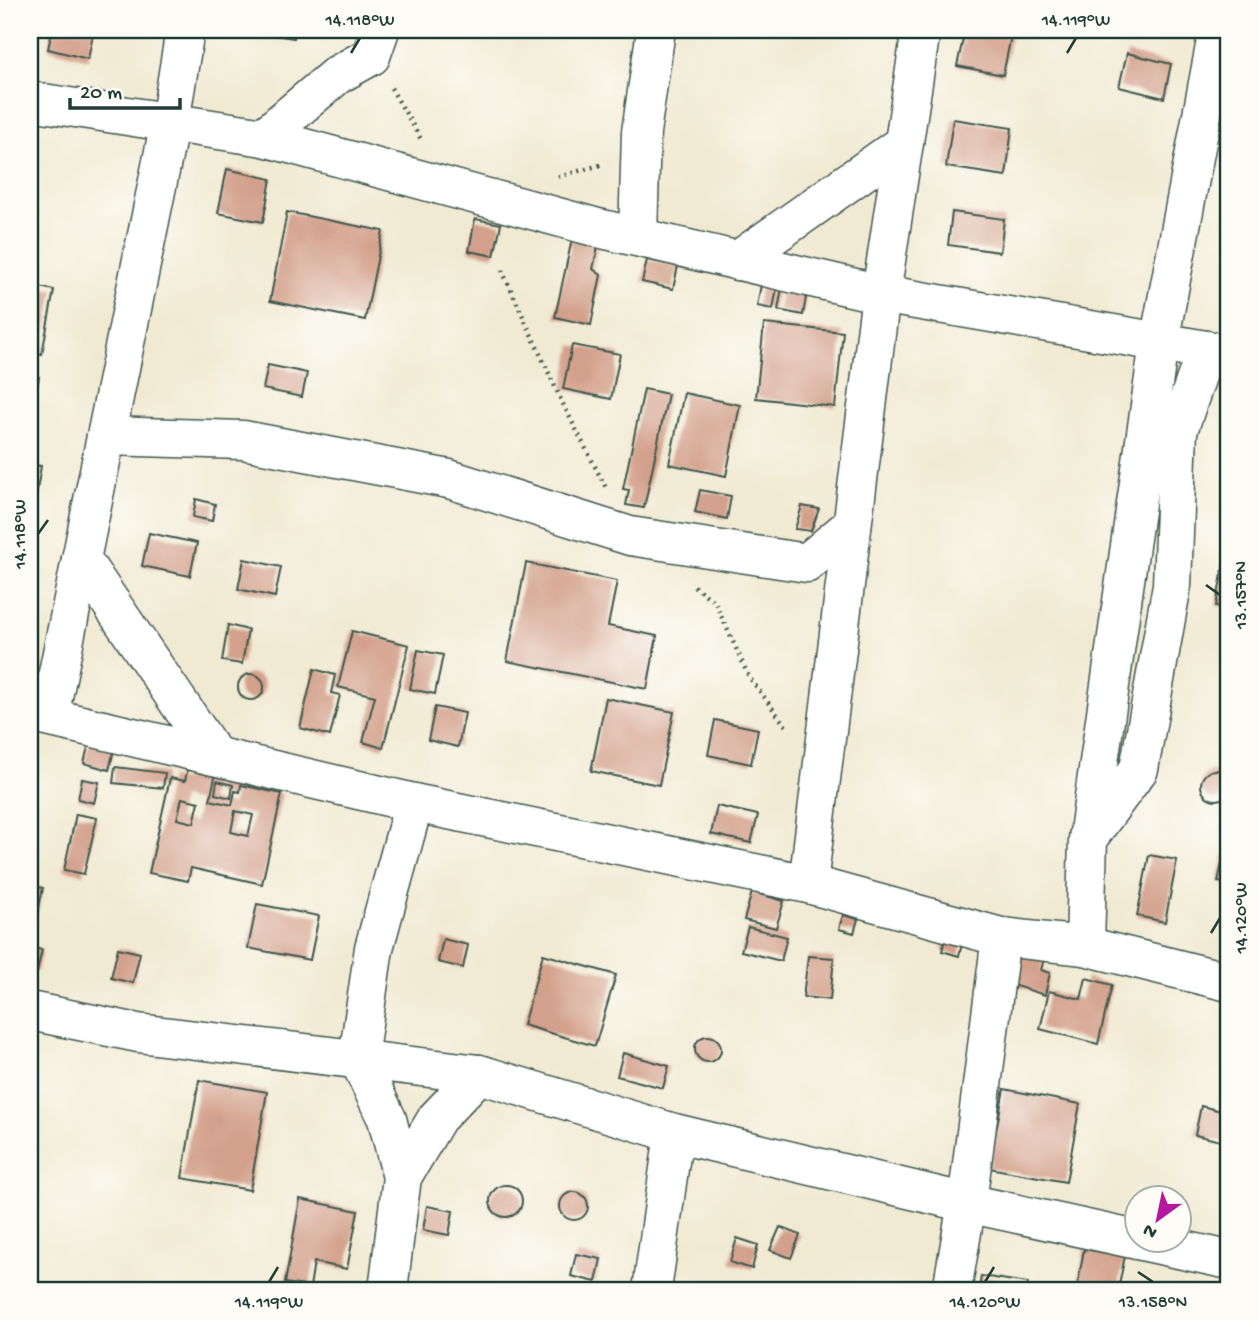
<svg xmlns="http://www.w3.org/2000/svg" width="1259" height="1320" viewBox="0 0 1259 1320" font-family="'Gochi Hand',sans-serif">
<style>
.building{fill:#d3a08b;fill-rule:evenodd}
.lines{fill:none;stroke-linecap:round;stroke-linejoin:round}
.minor-casing{stroke:#3e574c;stroke-width:41}
.path{stroke:#3e574c;stroke-width:4.5;stroke-dasharray:2 5;stroke-linecap:butt}
.minor{stroke:#fff;stroke-width:38}
.ticks{fill:none;stroke:#1f3d34;stroke-width:2.5}
.neatline{fill:none;stroke:#1f3d34;stroke-width:2.5}
.ticks-label{font-size:18px;text-anchor:middle;fill:#1f3d34}
</style>
<rect width="100%" height="100%" fill="#fdfcf7"/>
<filter id="ink" filterUnits="userSpaceOnUse"><feTurbulence type="fractalNoise" baseFrequency=".0143" numOctaves="2"/><feDisplacementMap in="SourceGraphic" scale="14" xChannelSelector="R" yChannelSelector="G"/><feConvolveMatrix kernelMatrix="1 2 1 2 8 2 1 2 1" color-interpolation-filters="sRGB"/></filter>
<filter id="wash" filterUnits="userSpaceOnUse"><feTurbulence type="fractalNoise" baseFrequency=".00686" numOctaves="4" result="noise"/><feDisplacementMap in="SourceGraphic" scale="28" xChannelSelector="R" yChannelSelector="G"/><feGaussianBlur stdDeviation="1.57" result="paint"/><feColorMatrix in="noise" values="0 0 0 0 0 0 0 0 0 0 0 0 0 0 0 0 0 1.4 0 .05"/><feComposite in="paint" operator="in"/></filter>
<g filter="url(#wash)">
<rect width="100%" height="100%" fill="#f1ead3"/>
<g id="blocks">
<!-- building -->
<g class="building">
<path d="M52,30H94L88,59L48,49Z"/>
<path d="M261,30H295L294,38L261,33Z"/>
<path d="M827,30H852L851,36Z"/>
<path d="M965,30L1011,36L1003,75L957,66Z"/>
<path d="M1127,53L1171,64L1164,98L1119,87Z"/>
<path d="M953,119L1012,128L1006,176L946,167Z"/>
<path d="M227,169L271,179L263,222L218,213Z"/>
<path d="M287,212L383,231L365,320L270,301Z"/>
<path d="M952,212L1004,219L1000,252L948,245Z"/>
<path d="M475,219L501,224L494,256L469,251Z"/>
<path d="M572,239L598,246L593,269L601,275L591,325L555,317Z"/>
<path d="M647,260L678,266L673,289L642,282Z"/>
<path d="M30,285L54,290L42,354L30,352Z"/>
<path d="M761,285L777,288L773,309L757,306Z"/>
<path d="M782,288L807,292L803,315L778,310Z"/>
<path d="M764,324L843,332L835,407L756,398Z"/>
<path d="M572,345L620,354L611,399L563,389Z"/>
<path d="M268,365L307,373L302,397L263,389Z"/>
<path d="M30,375L39,377L31,420H30Z"/>
<path d="M644,389L668,394L644,508L626,505L629,490L623,489Z"/>
<path d="M684,393L740,405L726,476L669,464Z"/>
<path d="M30,465L41,466L31,527L30,526Z"/>
<path d="M700,490L731,496L727,519L695,512Z"/>
<path d="M196,499L215,504L212,521L193,517Z"/>
<path d="M802,506L819,509L811,531L795,529Z"/>
<path d="M149,533L197,543L190,576L142,566Z"/>
<path d="M1228,542H1229V608L1216,606Z"/>
<path d="M244,559L281,567L275,597L238,589Z"/>
<path d="M526,563L617,581L608,626L657,636L647,689L507,661Z"/>
<path d="M228,625L248,630L242,664L222,661Z"/>
<path d="M352,631L409,645L383,748L363,742L375,696L338,687Z"/>
<path d="M418,650L443,655L435,694L410,689Z"/>
<path d="M314,669L335,675L331,693L340,695L330,736L300,728Z"/>
<circle cx="251" cy="687" r="13"/>
<path d="M606,698L674,712L659,785L591,771Z"/>
<path d="M435,707L465,713L458,747L428,740Z"/>
<path d="M715,720L758,729L751,764L708,755Z"/>
<path d="M89,743L114,750L109,770L84,763Z"/>
<path d="M189,762L217,768L210,800L232,805L235,791L240,792L241,785L282,794L262,884L191,868L188,881L149,873L170,778L185,781ZM182,798L199,802L194,823L177,819ZM235,811L253,815L248,836L231,832Z"/>
<path d="M115,767L165,773L163,788L113,783Z"/>
<circle cx="1216" cy="785" r="15"/>
<path d="M82,779L99,782L94,803L78,799Z"/>
<path d="M217,781L233,785L231,798L215,794Z"/>
<path d="M717,806L758,815L751,843L711,834Z"/>
<path d="M76,814L97,818L84,874L64,870Z"/>
<path d="M1224,854L1229,855V884L1218,882Z"/>
<path d="M1149,855L1177,860L1165,922L1137,916Z"/>
<path d="M30,885L43,888L33,936L30,935Z"/>
<path d="M752,892L784,901L776,928L744,920Z"/>
<path d="M257,904L319,916L310,960L248,948Z"/>
<path d="M843,915L858,919L854,933L839,929Z"/>
<path d="M748,927L787,937L781,961L741,951Z"/>
<path d="M946,935L963,940L959,956L942,951Z"/>
<path d="M443,939L468,945L463,968L438,962Z"/>
<path d="M30,947L42,950L37,972L30,970Z"/>
<path d="M118,948L140,953L133,983L111,978Z"/>
<path d="M1011,950L1044,959L1041,970L1050,973L1045,995L1002,982Z"/>
<path d="M543,954L616,975L595,1046L523,1025Z"/>
<path d="M808,956L834,958L830,1000L803,997Z"/>
<path d="M1086,978L1112,985L1098,1044L1040,1029L1049,991L1081,999Z"/>
<circle cx="708" cy="1049" r="13"/>
<path d="M623,1053L669,1066L663,1088L617,1076Z"/>
<path d="M199,1080L267,1092L250,1190L182,1178Z"/>
<path d="M1004,1089L1080,1104L1066,1182L989,1168Z"/>
<path d="M1201,1106L1229,1113V1143L1195,1135Z"/>
<circle cx="506" cy="1201" r="16"/>
<circle cx="574" cy="1206" r="14"/>
<path d="M300,1199L358,1211L347,1269L314,1262L310,1287L285,1283Z"/>
<path d="M427,1206L453,1211L449,1235L423,1230Z"/>
<path d="M780,1227L800,1235L791,1258L770,1250Z"/>
<path d="M737,1238L758,1245L752,1269L730,1262Z"/>
<path d="M1084,1249L1125,1256L1118,1290H1077Z"/>
<path d="M576,1254L601,1259L596,1282L571,1276Z"/>
<path d="M981,1276L1028,1283L1027,1290H979Z"/>
</g>
</g>
</g>
<g filter="url(#ink)">
<use href="#blocks" fill-opacity="0" stroke="#3e574c" stroke-width="2"/>
<g class="lines">
<!-- minor casing -->
<g class="minor-casing">
<g id="minor">
<path d="M30,101L264,137L598,228L881,294L1229,354"/>
<path d="M264,137L337,75L371,56L380,30"/>
<path d="M638,237L641,132L656,30"/>
<path d="M737,261L904,143"/>
<path d="M106,436L243,440L449,479L630,536L807,563L852,525"/>
<path d="M81,559L215,756"/>
<path d="M30,713L414,803L808,884L1001,937L1085,946L1229,982"/>
<path d="M49,717L170,122L185,30"/>
<path d="M1091,834L1139,769L1172,585L1178,431L1206,350"/>
<path d="M808,884L881,294L921,30"/>
<path d="M1085,946L1088,839L1159,343L1218,30"/>
<path d="M30,1011L138,1033L479,1074L674,1133L967,1203L1229,1260"/>
<path d="M402,1177L387,1119L358,1058L374,948L414,803"/>
<path d="M388,1290L402,1177L437,1118L479,1074"/>
<path d="M652,1290L674,1133"/>
<path d="M952,1290L967,1203L1001,937"/>
</g>
</g>
<!-- path -->
<g class="path">
<path d="M391,88L422,141"/>
<path d="M558,177L604,164"/>
<path d="M502,270L561,400L606,488"/>
<path d="M694,586L715,602L749,677L788,729"/>
</g>
<!-- minor -->
<use href="#minor" class="minor"/>
</g>
</g>
<!-- ticks -->
<path class="ticks" d="M351,53L360,38M1067,53L1076,38M38,534L48,520M1206,585L1220,595M1211,933L1220,918M1138,1272L1153,1282M269,1282L278,1267M985,1282L994,1267"/>
<!-- margin -->
<rect width="1259" height="1320" fill="none" stroke="#fdfcf7" stroke-width="77"/>
<!-- north arrow -->
<g transform="translate(1158 1219) rotate(213)"><circle r="33" fill="#fdfcf7" stroke="#a4b0a9" stroke-width="2"/>
<path d="M0-5L12 26L0 18L-12 26Z" fill="#b5179e"/>
<text y="-10" font-size="19" font-weight="bold" text-anchor="middle" fill="#1f3d34">N</text>
</g>
<!-- scale -->
<path d="M70 98v10h110v-10" fill="none" stroke="#1f3d34" stroke-width="3.5"/>
<text x="80" y="98" font-size="21" fill="#1f3d34" stroke="#fdfcf7" stroke-width="5" paint-order="stroke">20 m</text>
<rect x="38" y="38" width="1182" height="1244" class="neatline"/>
<g class="ticks-label">
<text x="360" y="25">14.118°W</text>
<text x="1076" y="25">14.119°W</text>
<text transform="translate(19 534) rotate(-90)" y="6">14.118°W</text>
<text transform="translate(1240 595) rotate(-90)" y="6">13.157°N</text>
<text transform="translate(1240 918) rotate(-90)" y="6">14.120°W</text>
<text x="269" y="1307">14.119°W</text>
<text x="985" y="1307">14.120°W</text>
<text x="1153" y="1307">13.158°N</text>
</g>
</svg>
